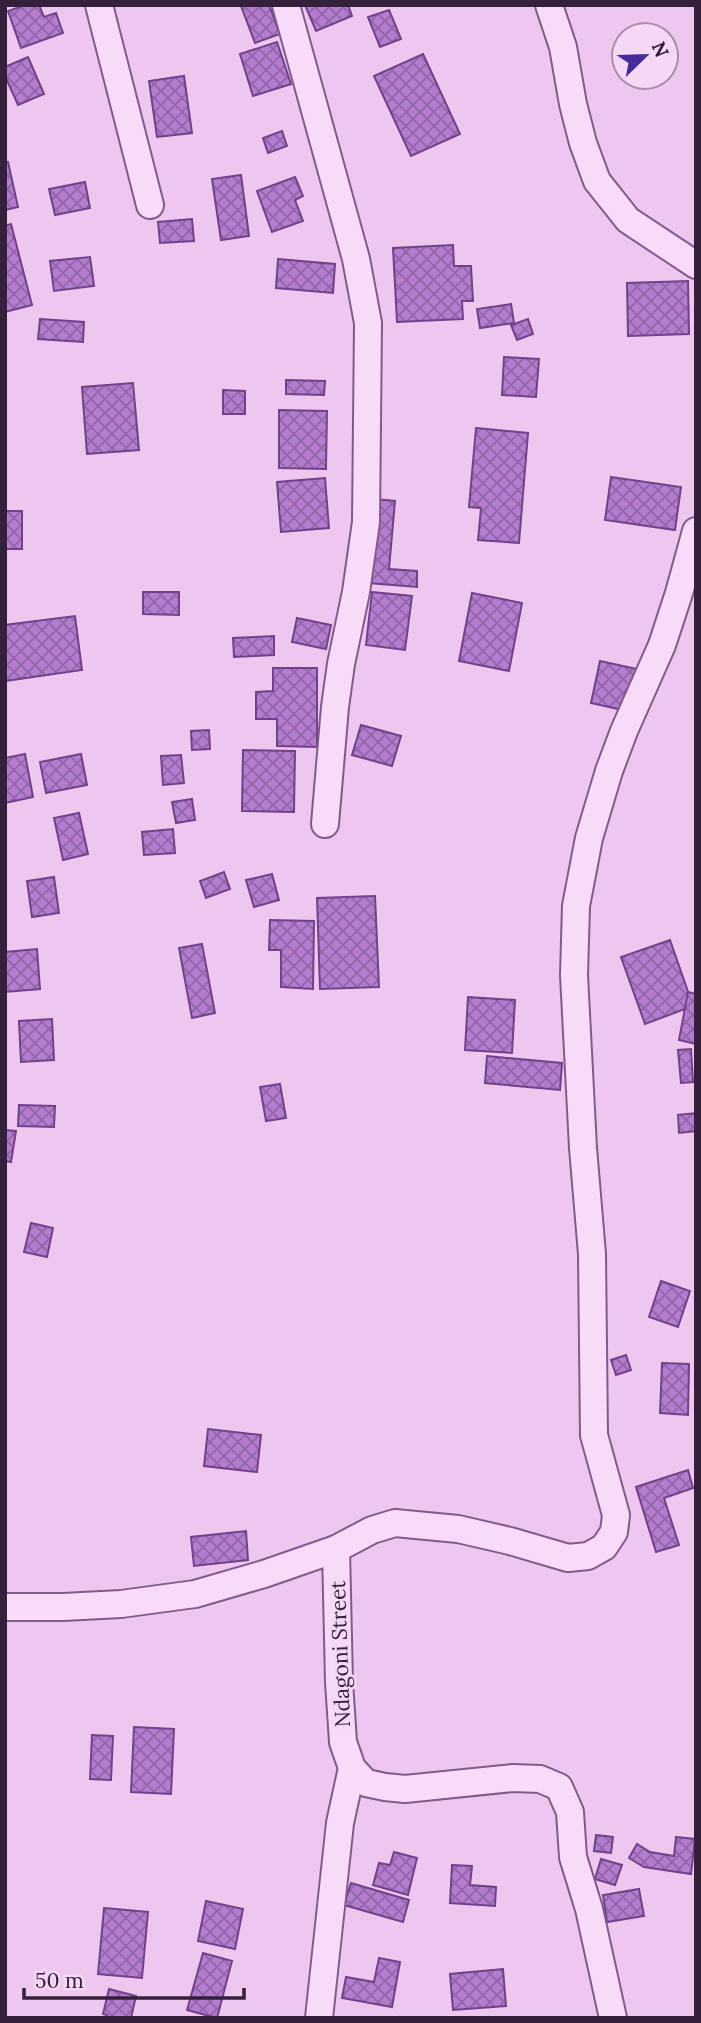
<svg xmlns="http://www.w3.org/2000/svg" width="701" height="2023" viewBox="0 0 701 2023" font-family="Lora,serif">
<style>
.building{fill:url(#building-cross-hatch);stroke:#72418b;stroke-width:2}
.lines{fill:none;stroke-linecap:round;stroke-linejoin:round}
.minor-casing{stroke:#815c8b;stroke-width:30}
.minor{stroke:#f8daf9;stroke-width:26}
.labels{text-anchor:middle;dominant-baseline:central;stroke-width:5;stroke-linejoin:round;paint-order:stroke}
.street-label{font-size:21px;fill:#34203b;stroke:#f5d7f6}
</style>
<defs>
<pattern id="building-cross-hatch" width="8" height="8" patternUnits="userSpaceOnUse" patternTransform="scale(1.75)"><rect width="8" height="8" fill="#b37cce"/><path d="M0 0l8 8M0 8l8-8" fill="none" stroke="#9265a8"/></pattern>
</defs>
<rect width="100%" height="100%" fill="#eec7ef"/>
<!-- building -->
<g class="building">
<path d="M25,5H39L44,17L56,13L63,33L21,48L8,11Z"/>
<path d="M245,5H269L280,34L255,43L241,6Z"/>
<path d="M305,5H348L352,16L316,31Z"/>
<path d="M389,10L401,39L380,47L368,17Z"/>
<path d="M277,42L291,84L253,96L240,54Z"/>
<path d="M423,54L460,134L411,156L374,76Z"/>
<path d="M28,57L44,94L18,105L5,76V67Z"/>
<path d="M184,76L192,133L157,137L149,81Z"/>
<path d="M282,131L287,146L268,153L263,138Z"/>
<path d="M5,162H8L18,207L5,210Z"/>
<path d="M241,175L249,236L221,240L212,179Z"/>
<path d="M295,177L303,196L295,200L303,221L272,232L257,191Z"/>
<path d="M85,182L90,208L55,215L49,189Z"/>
<path d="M192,219L194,241L160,243L158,222Z"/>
<path d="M11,224L32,305L5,312V226Z"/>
<path d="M453,245L454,266H471L473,301H462L463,319L397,322L393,248Z"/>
<path d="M90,257L94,286L54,291L50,261Z"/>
<path d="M278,259L335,264L333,293L276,288Z"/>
<path d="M688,281L689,334L628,336L627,283Z"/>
<path d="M511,304L514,323L480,328L477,309Z"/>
<path d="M40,319L84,322L83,342L38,339Z"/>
<path d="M528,319L533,334L517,340L511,325Z"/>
<path d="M504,357L539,359L536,397L502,395Z"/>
<path d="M286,380L325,381L324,395L286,394Z"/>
<path d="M133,383L139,450L87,454L82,387Z"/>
<path d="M223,390L245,391V414H223Z"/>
<path d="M279,410L327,411L326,469L279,468Z"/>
<path d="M476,428L528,433L519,543L478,540L481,508L469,507Z"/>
<path d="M611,477L681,487L675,530L605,520Z"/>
<path d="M325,478L329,528L281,532L277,482Z"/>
<path d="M375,499L395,501L389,569L417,571V587L368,583Z"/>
<rect x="5" y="511" width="17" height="38"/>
<path d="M143,592H179V615L143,614Z"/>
<path d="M372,592L412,596L405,650L366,645Z"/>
<path d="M472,593L522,603L509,671L459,661Z"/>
<path d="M75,616L82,670L5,681V625Z"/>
<path d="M297,618L331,625L326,649L292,642Z"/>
<path d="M274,636V655L234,657L233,638Z"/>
<path d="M600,661L637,669L627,711L591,703Z"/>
<path d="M273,668H317V747L277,746V719H256V692L273,691Z"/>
<path d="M361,725L401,736L392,766L352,755Z"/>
<path d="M209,730L210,749L192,750L191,731Z"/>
<path d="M243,750L295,751L294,812L242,811Z"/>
<path d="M25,754L33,797L5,803V758Z"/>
<path d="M81,754L87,785L46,793L40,762Z"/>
<path d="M181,755L184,783L163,785L161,756Z"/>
<path d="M192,799L195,820L176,823L172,802Z"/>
<path d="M79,813L88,854L63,860L54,818Z"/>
<path d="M173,829L175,853L144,855L142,832Z"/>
<path d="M224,872L230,889L206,898L200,881Z"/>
<path d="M272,874L279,900L254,907L246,880Z"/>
<path d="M54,877L59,913L32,917L27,881Z"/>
<path d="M375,896L379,987L320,989L317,898Z"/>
<path d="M270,920L314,921L313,989L281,987V950H269Z"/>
<path d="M670,940L693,1006L645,1024L621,957Z"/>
<path d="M202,944L215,1013L192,1018L179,948Z"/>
<path d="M37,949L40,989L5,992V952Z"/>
<path d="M688,992L696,994V1044L679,1040Z"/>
<path d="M468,997L515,1000L512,1053L465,1050Z"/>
<path d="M52,1019L54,1060L21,1062L19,1021Z"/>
<path d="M691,1049L693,1082L681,1083L678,1050Z"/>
<path d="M487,1056L562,1063L560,1090L485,1083Z"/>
<path d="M280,1084L286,1118L266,1121L260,1087Z"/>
<path d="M19,1105L55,1106L54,1127L18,1126Z"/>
<path d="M696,1113V1131L679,1133L678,1115Z"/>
<path d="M5,1130L16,1131L11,1162L5,1161Z"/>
<path d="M31,1223L53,1228L47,1257L24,1252Z"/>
<path d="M661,1281L690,1291L678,1327L649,1317Z"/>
<path d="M626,1355L631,1370L616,1375L611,1360Z"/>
<path d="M662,1363L689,1364L688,1415L660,1413Z"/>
<path d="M208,1429L261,1435L257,1472L204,1466Z"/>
<path d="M688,1470L693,1488L664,1498L679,1545L656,1552L636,1487Z"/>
<path d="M246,1531L248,1560L194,1566L191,1537Z"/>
<path d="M134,1727L174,1729L171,1794L131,1792Z"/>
<path d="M92,1735L113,1736L111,1780L90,1779Z"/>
<path d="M596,1835L613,1837L611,1853L594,1851Z"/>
<path d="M676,1837L695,1839L691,1874L644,1867L629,1858L637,1844L650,1852L674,1856Z"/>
<path d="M394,1852L417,1858L408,1895L373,1885L379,1863L390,1865Z"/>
<path d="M601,1859L622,1865L615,1885L595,1879Z"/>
<path d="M452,1865L472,1866L470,1885L496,1887L495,1906L450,1903Z"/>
<path d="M351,1883L409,1900L403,1922L344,1905Z"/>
<path d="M639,1889L644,1916L607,1922L603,1895Z"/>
<path d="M206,1901L243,1909L235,1949L198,1941Z"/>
<path d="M104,1908L148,1912L142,1978L98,1974Z"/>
<path d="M203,1953L232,1961L217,2018L187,2010Z"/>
<path d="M379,1958L400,1962L392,2007L342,1998L346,1977L374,1982Z"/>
<path d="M503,1969L506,2006L453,2010L450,1974Z"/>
<path d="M109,1989L136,1996L131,2018H106L107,2015L103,2014Z"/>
</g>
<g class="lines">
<!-- minor casing -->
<g class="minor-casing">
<g id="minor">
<path d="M99,5L150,205"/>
<path d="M286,5L356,259L368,323L366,522L356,592L341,664L335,707L325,824"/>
<path d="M549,5L563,47L573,104L583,143L597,181L628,220L696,265"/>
<path d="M336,1549L372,1530L395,1523L458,1529L510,1541L568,1558L588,1556L604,1547L614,1532L616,1515L594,1435L592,1254L583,1148L574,975L576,906L589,838L609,771L624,731L662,645L679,593L696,531"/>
<path d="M5,1607H63L121,1604L195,1594L264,1574L336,1549L339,1682L343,1742L352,1768L366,1783L385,1787L405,1789L513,1778L540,1779L559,1787L570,1812L573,1857L589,1909L613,2018"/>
<path d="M319,2018L340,1823L352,1768"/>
</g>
</g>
<!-- minor -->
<use href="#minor" class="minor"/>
</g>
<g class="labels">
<!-- street labels -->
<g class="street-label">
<text transform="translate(340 1654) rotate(-92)">Ndagoni Street</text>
</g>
</g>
<!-- border -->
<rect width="701" height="2023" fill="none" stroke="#34203b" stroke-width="14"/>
<!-- north arrow -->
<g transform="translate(645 56) rotate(67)"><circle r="33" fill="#f5d7f6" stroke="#a88eab" stroke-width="2"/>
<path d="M0-5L12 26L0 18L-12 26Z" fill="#472b9b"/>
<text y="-10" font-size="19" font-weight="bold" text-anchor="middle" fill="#34203b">N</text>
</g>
<!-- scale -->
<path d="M24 1988v10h220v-10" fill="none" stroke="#34203b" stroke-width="3.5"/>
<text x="35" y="1988" font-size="21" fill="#34203b" stroke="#f5d7f6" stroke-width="5" paint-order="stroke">50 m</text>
</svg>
